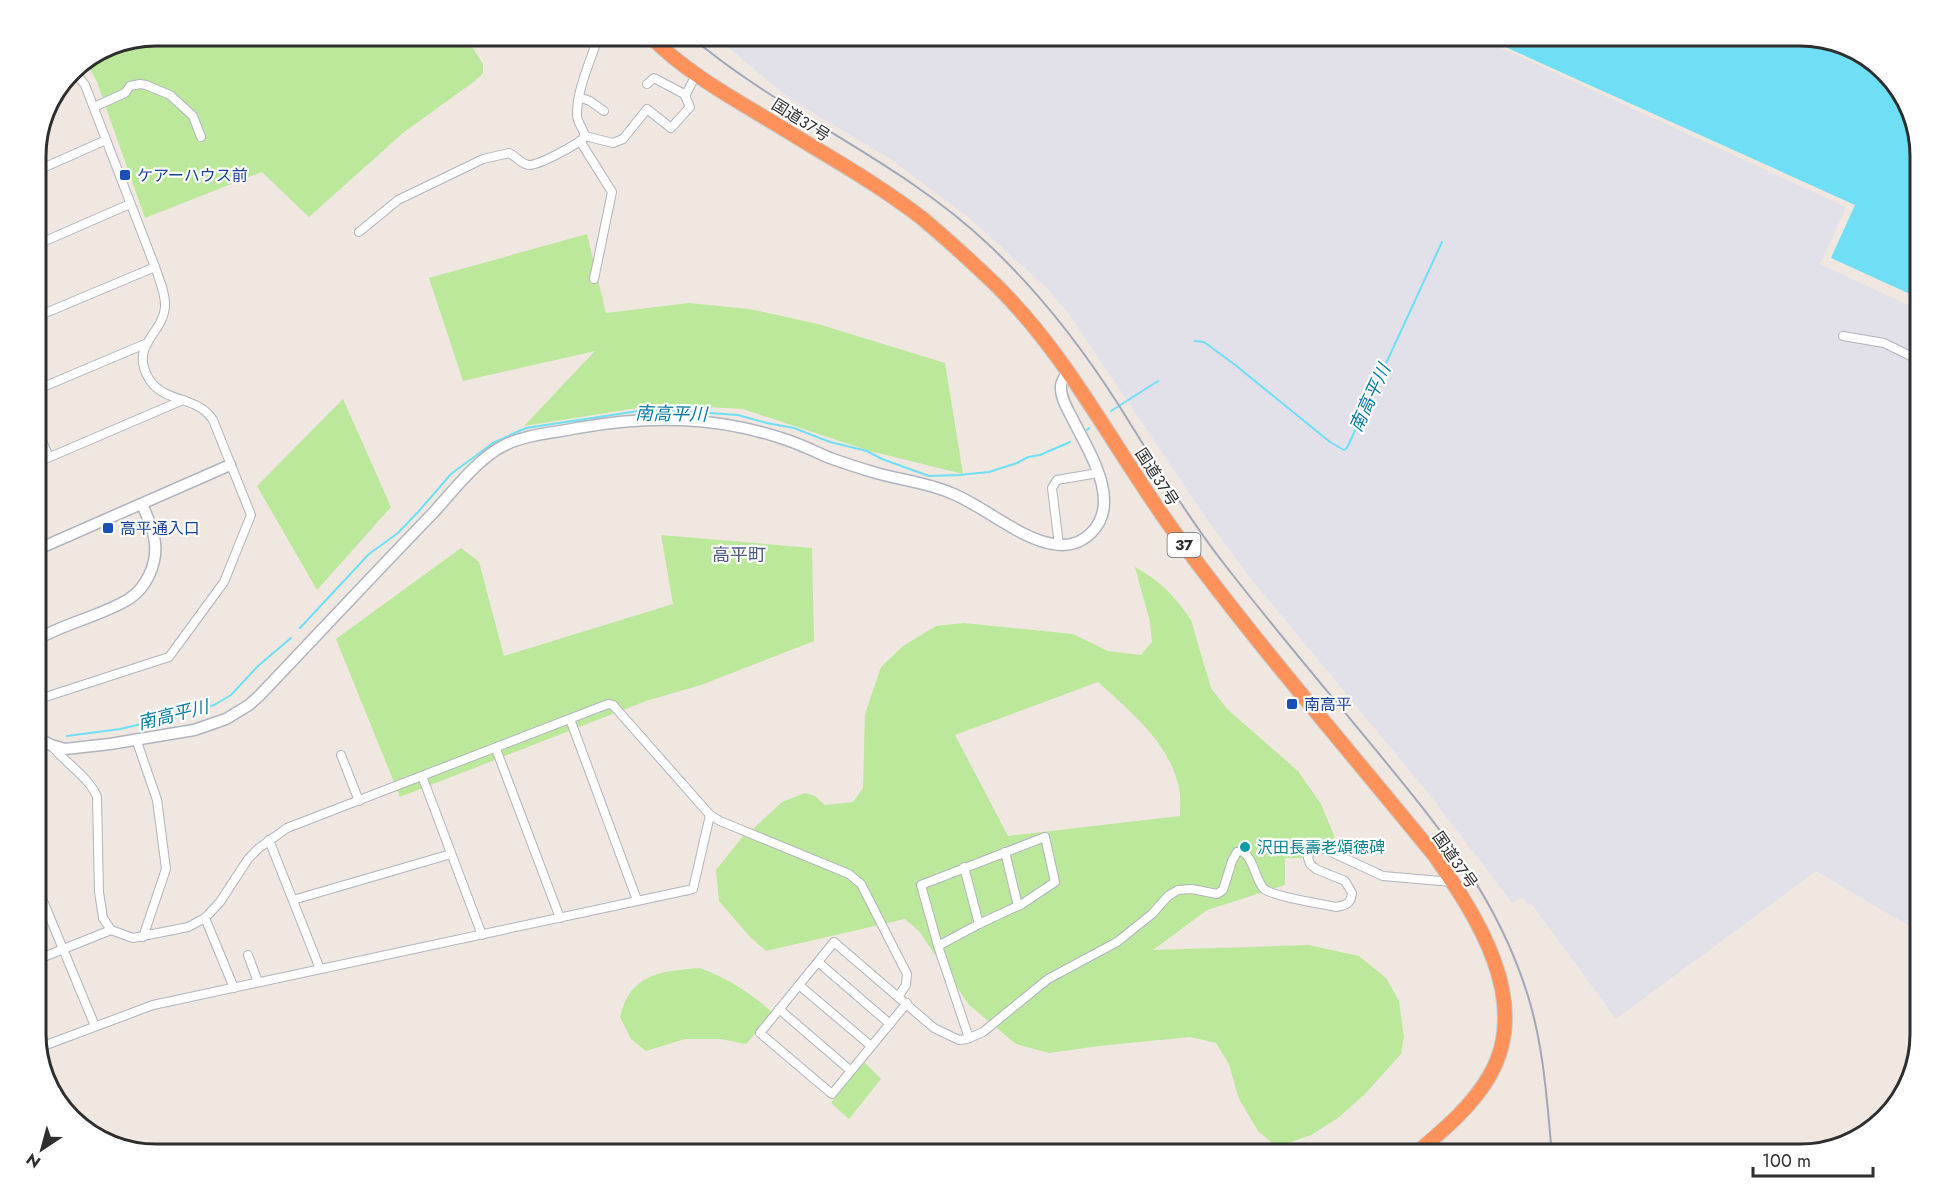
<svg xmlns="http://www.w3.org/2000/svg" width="1957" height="1191" viewBox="0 0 1957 1191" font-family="Jost,'Noto Sans JP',sans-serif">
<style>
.industrial{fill:#e2e0e8}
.green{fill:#bce89b;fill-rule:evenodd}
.water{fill:#6fdff5}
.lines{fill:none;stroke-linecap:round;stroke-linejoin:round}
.stream{stroke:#6fdff5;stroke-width:2}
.street-casing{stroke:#b0b4be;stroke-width:10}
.secondary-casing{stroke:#b0b4be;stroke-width:13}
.highway-casing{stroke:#c9c9c9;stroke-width:16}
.street{stroke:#fff;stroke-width:8}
.secondary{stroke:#fff;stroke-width:10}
.highway{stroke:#ff925b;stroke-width:14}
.rail{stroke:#a2a7b9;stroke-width:2}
.transit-dot{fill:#1a4fb4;stroke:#fff;stroke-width:2}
.culture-dot{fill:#0f9aa8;stroke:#fff;stroke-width:2}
.labels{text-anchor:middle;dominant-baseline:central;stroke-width:4.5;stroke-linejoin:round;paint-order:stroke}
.shield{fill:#fff;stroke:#6d6d6d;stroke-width:1.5}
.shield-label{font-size:15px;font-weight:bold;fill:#2e2e2e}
.street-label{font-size:16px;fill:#2e2e2e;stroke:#fff}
.transit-label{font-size:16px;fill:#164399;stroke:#fff;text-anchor:start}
.culture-label{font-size:16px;fill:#0d838f;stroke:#fff;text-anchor:start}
.water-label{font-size:18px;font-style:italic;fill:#087ba1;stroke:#fff}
.neighbourhood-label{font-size:18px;fill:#4b5a82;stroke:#fff}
.rim{fill:none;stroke:#2e2e2e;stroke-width:3}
</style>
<rect width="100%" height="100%" fill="#efe7e0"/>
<!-- industrial -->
<path class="industrial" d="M715,36H1475L1846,207L1820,264L1921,311V933L1816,871L1616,1019L1531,903L1528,905L1522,897L1512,903L1430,795L1248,575L1202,512L1069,314L1047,288L967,216L889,158L790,99Z"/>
<!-- green -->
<g class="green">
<path d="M156,36H465L483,64V73L475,81L404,132L309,217L262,172L145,218L97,82L86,61L111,45Z"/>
<path d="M587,234L606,313L689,303L749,309L818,324L945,363L963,474L870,451L743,409L687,406L637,408L524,426L595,351L463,381L429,278Z"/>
<path d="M343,399L391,507L317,590L257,486Z"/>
<path d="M661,535L812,548L814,641L701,685L646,701L400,797L336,639L461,548L479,562L504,656L673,604Z"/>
<path d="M1135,567C1161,582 1174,595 1191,620L1211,688L1227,709L1298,771L1321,804L1337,843L1308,858H1285V885L1207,910L1153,950L1309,945L1359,956L1386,978L1399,1001L1404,1037L1401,1054L1365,1094L1338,1118L1311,1135L1277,1147L1258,1131L1239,1099L1229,1064L1216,1043L1190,1037L1099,1046L1049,1053L1016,1044L969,1005L919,931L905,919L766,951L750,937L719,901L716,870L748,830L754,828L782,802L805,793L815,796L825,805L853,802L863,788L865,714L881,667L903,646L936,626L964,623L1073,634L1108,651L1141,655L1152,642L1150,622ZM1098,682C1130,711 1170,743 1179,788C1181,796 1180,807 1180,816L1008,836L955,735Z"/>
<path d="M700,968C729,979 749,992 773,1013L746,1044L721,1039H685L646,1051L631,1039L620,1017C630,974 660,971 700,968Z"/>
<path d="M864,1062L881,1079L849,1119L831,1103Z"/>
</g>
<!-- water -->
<path class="water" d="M1481,36H1801L1861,52L1905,96L1921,149V299L1831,258L1855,205Z"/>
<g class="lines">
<!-- stream -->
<g class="stream">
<path d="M1195,341L1204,342L1234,364L1330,442L1344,450L1347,448L1442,242"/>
<path d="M1111,411L1158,381"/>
<path d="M1087,430L1089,428"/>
<path d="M300,628L369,554L398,533L419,511L451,474L493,443L526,428L645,410L682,411L738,415L767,423L794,428L830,442L867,451L882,459L929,476L959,475L989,472L1017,463L1028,457L1040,455L1070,442"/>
<path d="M67,736L120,729L172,717L214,705L231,695L258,666L291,638"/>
</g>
<!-- street casing -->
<g class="street-casing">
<g id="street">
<path d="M647,84L654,78L686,95"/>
<path d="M579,97L590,101L604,111"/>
<path d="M94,107L125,93L130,86L140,84L146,85L170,95L193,116L201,137"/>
<path d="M585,136L613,143L623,139L647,109L671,128L690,107L685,96L696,75"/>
<path d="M580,141L612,192L594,279"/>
<path d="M36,171L106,140"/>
<path d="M359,232L398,200L483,159L509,153C516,156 522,165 529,165C540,165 576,145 585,137C584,129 577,123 577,115C577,87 591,62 598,36"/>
<path d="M36,245L130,204"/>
<path d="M36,317L155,267"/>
<path d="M1843,336L1884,343L1921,361"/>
<path d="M36,390L145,344"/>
<path d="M36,427L49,457"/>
<path d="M36,463L183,400"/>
<path d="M1059,545L1052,488L1057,480L1098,473"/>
<path d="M36,700L169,657L224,582L251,515L213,420C197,395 165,404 149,379C129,345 163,334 165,307C166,294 159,279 155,267L85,85L78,76L67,77"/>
<path d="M570,719L637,900"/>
<path d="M136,739L157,800L166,869L143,937"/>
<path d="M51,745C64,762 90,778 97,797L99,892L103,918L111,930L133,938L188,927L205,918L220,902L248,859L259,848L287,828L608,704L613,705L710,815L720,821L849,874L861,884L907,974L906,985L898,997"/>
<path d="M496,749L560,918"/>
<path d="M341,755L359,801"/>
<path d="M422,776L482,935"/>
<path d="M1045,837L1055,882L1022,904L979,924L938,946L921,885Z"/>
<path d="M269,840L320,969"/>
<path d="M1005,852L1018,906"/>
<path d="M964,867L979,924"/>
<path d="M36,884L95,1026"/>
<path d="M293,900L451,854"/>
<path d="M205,918L234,988"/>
<path d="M938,946L969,1038"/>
<path d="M248,955L258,982"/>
<path d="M36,960L111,930"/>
<path d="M818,962L890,1024"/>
<path d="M799,985L871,1046"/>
<path d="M907,1003L832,1094L760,1033L834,942L934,1028L959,1040L967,1039L983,1032L1048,979L1117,942L1152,914L1168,896L1178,890L1192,889L1217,894L1223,890L1232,861L1237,852L1243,851C1255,862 1254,876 1263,888C1270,896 1322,904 1336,907C1346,905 1351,904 1352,893L1345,881L1316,869L1310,864L1308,858L1311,848L1318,846L1383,876L1452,882"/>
<path d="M779,1009L851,1071"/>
<path d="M38,1048L153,1005L693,889L710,815"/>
</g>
</g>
<!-- secondary casing -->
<g class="secondary-casing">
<g id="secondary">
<path d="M36,550L230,465"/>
<path d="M36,640C65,623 101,616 129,599C147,587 157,564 155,543C154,530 147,516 142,504"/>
<path d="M36,737L51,745L65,749L110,744L194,730L226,719L249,705L260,695C318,634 375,573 434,512C453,491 479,457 505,445C527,434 554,433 577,428C650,415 717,416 787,440C802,445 816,452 830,458C844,463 859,468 873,472C899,480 926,482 951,493C984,506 1020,539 1053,544C1067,547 1081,543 1091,533C1123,502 1088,450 1072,418C1067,408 1060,397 1061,386C1061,381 1066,375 1068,371"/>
</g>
</g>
<!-- highway casing -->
<g class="highway-casing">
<path id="highway" d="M650,36C690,77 744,104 792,134C836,161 882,187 923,219C948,240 972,262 996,285C1071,359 1116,453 1178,537C1259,647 1349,750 1435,856C1477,917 1532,1001 1490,1075C1472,1107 1441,1132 1414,1155"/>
</g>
<!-- street -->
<use href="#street" class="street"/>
<!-- secondary -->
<use href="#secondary" class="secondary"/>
<!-- highway -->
<use href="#highway" class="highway"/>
<!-- rail -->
<path class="rail" d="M690,36C783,115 900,160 989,245C1039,292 1081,346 1118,404C1150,455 1182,508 1218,556C1270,624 1326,689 1380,755C1443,832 1498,899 1528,996C1544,1048 1547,1102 1552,1155"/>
</g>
<!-- markers -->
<g class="transit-dot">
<rect x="119" y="169" width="12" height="12" rx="3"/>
<rect x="102" y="522" width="12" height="12" rx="3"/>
<rect x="1286" y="698" width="12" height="12" rx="3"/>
</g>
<circle class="culture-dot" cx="1245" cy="847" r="6"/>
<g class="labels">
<!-- shield labels -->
<rect class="shield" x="1167.5" y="533" width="33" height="24" rx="4.5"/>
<g class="shield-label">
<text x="1184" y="545">37</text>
</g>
<!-- street labels -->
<g class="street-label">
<text transform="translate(801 120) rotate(32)">国道37号</text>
<text transform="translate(1157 477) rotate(57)">国道37号</text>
<text transform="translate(1455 860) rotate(55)">国道37号</text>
</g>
<!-- transit labels -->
<g class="transit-label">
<text x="137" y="175">ケアーハウス前</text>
<text x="120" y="528">高平通入口</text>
<text x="1304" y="704">南高平</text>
</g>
<!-- culture labels -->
<g class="culture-label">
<text x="1257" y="847">沢田長壽老頌徳碑</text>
</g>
<!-- water labels -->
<g class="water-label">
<text transform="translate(1370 398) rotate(-65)">南高平川</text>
<text transform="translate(671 414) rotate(1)">南高平川</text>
<text transform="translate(173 715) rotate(-14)">南高平川</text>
</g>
<!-- neighbourhood labels -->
<g class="neighbourhood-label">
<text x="739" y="555">高平町</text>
</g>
</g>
<!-- crop -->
<path d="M0 0H1957V1191H0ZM156 46H1800A110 110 0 0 1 1910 156V1034A110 110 0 0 1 1800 1144H156A110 110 0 0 1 46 1034V156A110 110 0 0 1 156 46Z" fill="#fff" fill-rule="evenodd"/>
<path class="rim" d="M156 46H1800A110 110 0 0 1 1910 156V1034A110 110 0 0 1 1800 1144H156A110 110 0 0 1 46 1034V156A110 110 0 0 1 156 46Z"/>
<!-- north arrow -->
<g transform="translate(42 1149) rotate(216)" stroke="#ffffff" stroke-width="4.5" paint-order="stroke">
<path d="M0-4.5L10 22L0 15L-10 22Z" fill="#2e2e2e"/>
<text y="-9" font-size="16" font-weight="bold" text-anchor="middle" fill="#2e2e2e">N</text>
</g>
<!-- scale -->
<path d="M1753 1167v9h120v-9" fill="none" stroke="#2e2e2e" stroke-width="3"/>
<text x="1762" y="1167" font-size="18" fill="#2e2e2e" stroke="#ffffff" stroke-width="4.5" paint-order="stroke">100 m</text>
</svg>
